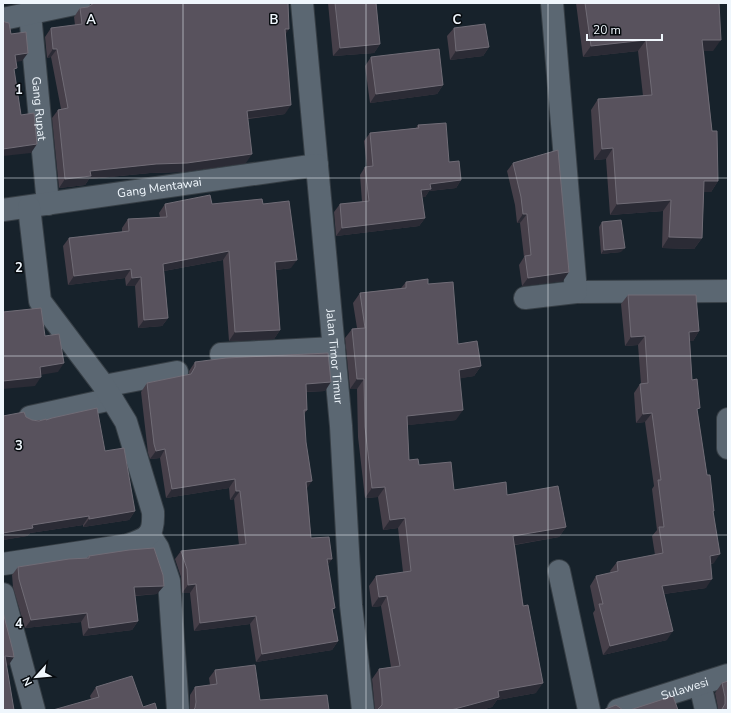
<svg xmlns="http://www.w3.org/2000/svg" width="731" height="713" viewBox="0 0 731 713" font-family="'Nunito Sans',sans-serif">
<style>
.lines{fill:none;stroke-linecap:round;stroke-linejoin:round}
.minor-casing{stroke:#373f46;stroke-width:24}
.minor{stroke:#5b6772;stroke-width:22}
.wall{fill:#463f49}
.shaded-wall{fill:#2b2b35}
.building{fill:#58525d;stroke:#706c76}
.grid{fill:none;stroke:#eff6fc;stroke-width:1;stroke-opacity:0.55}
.labels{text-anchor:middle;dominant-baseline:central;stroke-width:3;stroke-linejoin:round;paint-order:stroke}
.street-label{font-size:12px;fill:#eff6fc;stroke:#070b0f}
.grid-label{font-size:13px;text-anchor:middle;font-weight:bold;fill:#eff6fc;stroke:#070b0f;stroke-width:3;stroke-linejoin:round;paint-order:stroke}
</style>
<rect width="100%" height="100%" fill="#17222b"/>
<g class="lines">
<!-- minor casing -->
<g class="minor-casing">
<g id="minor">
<path id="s1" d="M302,3L341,426L351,605L363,710"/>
<path id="s2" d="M30,14L48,204"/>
<path d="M3,19L79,3"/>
<path id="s3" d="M3,210L317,165"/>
<path d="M576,292L728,291"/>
<path d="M525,298L576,292L552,3"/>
<path d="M221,354L334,348"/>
<path d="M104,386L177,372"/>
<path d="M30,417L112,399"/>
<path d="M728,419V448"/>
<path d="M149,534L158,548L169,581L178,710"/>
<path d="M3,564L128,545C149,538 154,535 153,512L126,422L104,386L40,301L29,207"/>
<path d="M559,571L589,710"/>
<path d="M3,594L34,710"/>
<path d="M700,684L706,710"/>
<path id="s4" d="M618,710L728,675"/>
</g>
</g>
<!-- minor -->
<use href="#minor" class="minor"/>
</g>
<!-- wall -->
<g class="wall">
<path d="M91,3H288L286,34L285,114L248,119L246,163L181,172L150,173L89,179L85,185L59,188L52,118L58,110L61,109L51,57L47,58L45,37L51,28L75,25L74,17L80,8L88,7L91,5Z"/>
<path d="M328,3H376L380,44L374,53L333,56Z"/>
<path d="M576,3H719L713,51H704L712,131L718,181L711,192H704L702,238L694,249L662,248L663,211L610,215L606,159L594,160L591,110L598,99L643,96L638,51L583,57Z"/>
<path d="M454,28L489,47L483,56L450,60L447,36Z"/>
<path d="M371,57L443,85L437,94L370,103L365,66Z"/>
<path d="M418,125L449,162L461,180L456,188L429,191L425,197H422L425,218L419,226L336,236L334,212L340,204L362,202L360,175L365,167H367L364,141L370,133L416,128Z"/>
<path d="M513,163L563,281L522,286L519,265L524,257L520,223H517L515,205L507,171Z"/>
<path d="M165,204H263L291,268L276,270L280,330L274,339L229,341L223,260L164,271L168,318L162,326L138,328L135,286H126L125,278L68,285L63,246L69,238L122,232V228L128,219L160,217L159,213Z"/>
<path d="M602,222L621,252L601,254L599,227Z"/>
<path d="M406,282L428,284L458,344L481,366L474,376L460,378L456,420L407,425L409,460L419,465L454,490L507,495L566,527L559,537L515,545L536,693L497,700L492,707L481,710H375L372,679L379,669L391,667L381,606L372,607L369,586L376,576L403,572L398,528L383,530L378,497L365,498L358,437L357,389H350L345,338L352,329L357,328L353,303L360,293L401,288Z"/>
<path d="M628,295L699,331L693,341H690L692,380L713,512L714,563L711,564L706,588L664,594L667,640L603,655L593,613L595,610L590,586L596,576L611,573L610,571L617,562L655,555L652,536L657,530L652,489L654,486L645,422L636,423L634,393L640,384H641L638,345L625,346L621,304Z"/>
<path d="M195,362L325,391L306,392L307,410L304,414L307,489L311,538L332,559L328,564L333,612L338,641L332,650L256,662L250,624L194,631L190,593H182L181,577L175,559L181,551L239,545L234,499L230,500L229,488L166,498L160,458L150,459L148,453L141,392L147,383L189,375V371Z"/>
<path d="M3,416L26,417L32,420H46L105,451L135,511L129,520L83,527V525L30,533L27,536L3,540Z"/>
<path d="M89,556L157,594L135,596L138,621L132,630L83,636L81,622L25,628L13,587L12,575L18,567L87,558Z"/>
<path d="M215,670L260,700L329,710H190V695L195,687L210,685L209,678Z"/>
<path d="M722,683L728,710H718V708L715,693Z"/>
<path d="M96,687L143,707L91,699L90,696Z"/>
</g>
<!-- shaded-wall -->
<g class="shaded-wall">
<path d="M285,29H289L283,38Z"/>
<path d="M646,40L638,51L583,57L591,46Z"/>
<path d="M702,40H721L713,51H695Z"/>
<path d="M380,44L374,53L333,56L340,48Z"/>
<path d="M489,47L483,56L450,60L456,51Z"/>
<path d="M53,49H57L51,57L47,58Z"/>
<path d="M28,53L22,61L9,63L15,55Z"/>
<path d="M443,85L437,94L370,103L376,94Z"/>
<path d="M291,105L285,114L241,119L247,111Z"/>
<path d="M37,144L31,153L3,156V149Z"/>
<path d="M613,148L606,159L594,160L602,149Z"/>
<path d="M252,154L246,163L181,172L150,173L89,179L85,185L59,188L65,179L90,171Z"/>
<path d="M461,180L456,188L429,191L425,197L415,198L421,190L430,184Z"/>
<path d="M704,181H718L711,192H696Z"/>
<path d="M671,200L663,211L610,215L617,204Z"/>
<path d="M523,214H527L520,223H517Z"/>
<path d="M425,218L419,226L336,236L342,228Z"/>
<path d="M669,237L702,238L694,249L662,248Z"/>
<path d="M625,248L621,252L601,254L604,250Z"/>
<path d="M229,251L223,260L158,272L163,264Z"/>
<path d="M297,260L291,268L269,271L275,262Z"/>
<path d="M131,269L125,278L68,285L74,276Z"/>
<path d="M569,272L563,281L522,286L528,278Z"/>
<path d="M141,277L135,286H126L132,278Z"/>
<path d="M168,318L162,326L138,328L144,320Z"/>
<path d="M280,330L274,339L229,341L235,332Z"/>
<path d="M699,331L693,341H682L689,332Z"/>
<path d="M645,336L638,345L625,346L631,337Z"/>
<path d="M64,363L58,372L34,376L40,367Z"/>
<path d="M481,366L474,376L452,380L459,370Z"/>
<path d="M41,377L35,386L3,389V381Z"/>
<path d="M357,379H364L357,389H350Z"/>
<path d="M331,382L325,391L300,392L306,384Z"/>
<path d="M463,410L456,420L400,426L407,416Z"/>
<path d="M652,413L645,422L636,423L643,414Z"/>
<path d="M165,449L160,458L150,459L156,451Z"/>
<path d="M235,479L229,488L166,498L172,489Z"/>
<path d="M312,481L306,490V482Z"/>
<path d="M385,487L378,497L365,498L372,488Z"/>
<path d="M236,491H240L234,499L230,500Z"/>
<path d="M135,511L129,520L83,527L89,519Z"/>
<path d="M89,516L83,525L30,533L27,536L3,540V533L32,525Z"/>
<path d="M405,518L398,528L383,530L390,520Z"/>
<path d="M566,527L559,537L507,546L513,536Z"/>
<path d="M720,554L714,563L703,565L710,556Z"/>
<path d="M327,559H332L326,567Z"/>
<path d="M712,579L706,588L656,595L662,586Z"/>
<path d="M196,584L190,593H182L188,585Z"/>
<path d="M164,586L157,594L127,596L134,587Z"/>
<path d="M387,596L381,606L372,607L379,597Z"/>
<path d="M87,613L81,622L25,628L31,620Z"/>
<path d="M256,616L250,624L194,631L200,623Z"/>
<path d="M138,621L132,630L83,636L89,628Z"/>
<path d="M673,631L667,640L603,655L610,646Z"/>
<path d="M338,641L332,650L256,662L262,654Z"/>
<path d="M5,656L14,657L8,666L3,665Z"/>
<path d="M543,683L536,693L497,700L492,707L481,710H451L498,691Z"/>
</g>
<!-- building -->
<g class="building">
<path d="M94,3H288L289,29H285L291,105L247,111L252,154L187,163L156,164L90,171L91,176L65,179L58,110L68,108L57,49H53L51,28L82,24L80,8L88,7Z"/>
<path d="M335,3H376L380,44L340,48Z"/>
<path d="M585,3H719L721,40H702L712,131H717L718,181H704L702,238L669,237L671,200L617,204L613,148L602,149L598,99L652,95L646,40L591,46Z"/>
<path d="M3,21L5,22L9,23L11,34L26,32L28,53L15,55L17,68L14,69L21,115L34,113L37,144L3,149Z"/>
<path d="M485,24L489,47L456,51L454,28Z"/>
<path d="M439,49L443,85L376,94L371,57Z"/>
<path d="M446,123L449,162L459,161L461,180L430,184L431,189L421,190L425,218L342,228L340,204L369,201L365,167L373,166L370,133L419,128L418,125Z"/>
<path d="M558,150L569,272L528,278L525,256L531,255L527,214H523L521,197L513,163Z"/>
<path d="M210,195L212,204L262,199L263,204L289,201L297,260L275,262L280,330L235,332L229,251L163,264L168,318L144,320L141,277L132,278L131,269L74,276L69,238L129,231L128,219L167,217L165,204Z"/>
<path d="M621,220L625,248L604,250L602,222Z"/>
<path d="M428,279V284L453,282L458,344L477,341L481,366L459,370L463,410L407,416L409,460L418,459L419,465L451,462L454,490L506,482L507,495L558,486L566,527L513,536L523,606L528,605L543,683L498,691L499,697L451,710H379L378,709L382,705V699L379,669L400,666L387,596L379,597L376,576L411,571L405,518L390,520L385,487L372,488L365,427L364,379H357L352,329L365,328L360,293L406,288V282Z"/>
<path d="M628,295H696L699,331L689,332L692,380L697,379L700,408L697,409L707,475H710L714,511H713L720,554L710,556L712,579L662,586L673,631L610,646L599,604H603L596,576L618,571L617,562L663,553L659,527H664L658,480H661L652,413L643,414L640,384L648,383L645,336L631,337Z"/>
<path d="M41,308L45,336L59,334L64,363L40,367L41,377L3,381V312Z"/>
<path d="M328,353L331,382L306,384L307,410H304L306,442L312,481L306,482L311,538L329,537L332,559H327L335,608L332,609L338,641L262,654L256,616L200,623L196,584L188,585L187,569L181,551L246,544L240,491H236L235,479L172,489L165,449L156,451L154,444L147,383L191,374L195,367V362L226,358Z"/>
<path d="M97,408L105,451L124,448L135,511L89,519V516L32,525L33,528L3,533V416L24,412L26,417L32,420L39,421L46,419V420L52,418Z"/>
<path d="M154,548L163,575L164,586L134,587L138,621L89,628L87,613L31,620L19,579L18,567L69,559L89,558V556L129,550Z"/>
<path d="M3,612L13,651L14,657L5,656L14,710H3Z"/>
<path d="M255,665L260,700L327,695L329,710H193L195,708L196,702L195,687L217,684L215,670Z"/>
<path d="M132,676L143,707L155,703L157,710H53L99,697L96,687Z"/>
<path d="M728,681V710H722V709L725,704V697L722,683Z"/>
<path d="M673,696L678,710H630Z"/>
<path d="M616,705L623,710H603Z"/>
</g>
<!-- grid -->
<path class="grid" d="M183,3V710M366,3V710M548,3V710M3,178H728M3,356H728M3,535H728"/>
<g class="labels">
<!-- street labels -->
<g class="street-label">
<text stroke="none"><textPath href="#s2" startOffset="95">Gang Rupat</textPath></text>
<text stroke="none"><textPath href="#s3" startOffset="158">Gang Mentawai</textPath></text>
<text stroke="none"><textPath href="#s1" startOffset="355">Jalan Timor Timur</textPath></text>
<text stroke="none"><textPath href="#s4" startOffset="70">Sulawesi</textPath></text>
</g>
</g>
<g class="grid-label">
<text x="91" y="24">A</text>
<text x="274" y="24">B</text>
<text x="457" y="24">C</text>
<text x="19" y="94">1</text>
<text x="19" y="272">2</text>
<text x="19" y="450">3</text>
<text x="19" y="628">4</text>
</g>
<!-- border -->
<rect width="731" height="713" fill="none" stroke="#eff6fc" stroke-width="8"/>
<!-- north arrow -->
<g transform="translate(36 677) rotate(243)" stroke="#070b0f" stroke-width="3" paint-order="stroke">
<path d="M0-3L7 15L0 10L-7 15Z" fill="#eff6fc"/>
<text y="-6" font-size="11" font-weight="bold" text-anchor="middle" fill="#eff6fc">N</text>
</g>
<!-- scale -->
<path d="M587 34v6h75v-6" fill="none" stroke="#eff6fc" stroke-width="2"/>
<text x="593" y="34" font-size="12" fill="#eff6fc" stroke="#070b0f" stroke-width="3" paint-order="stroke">20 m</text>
</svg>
